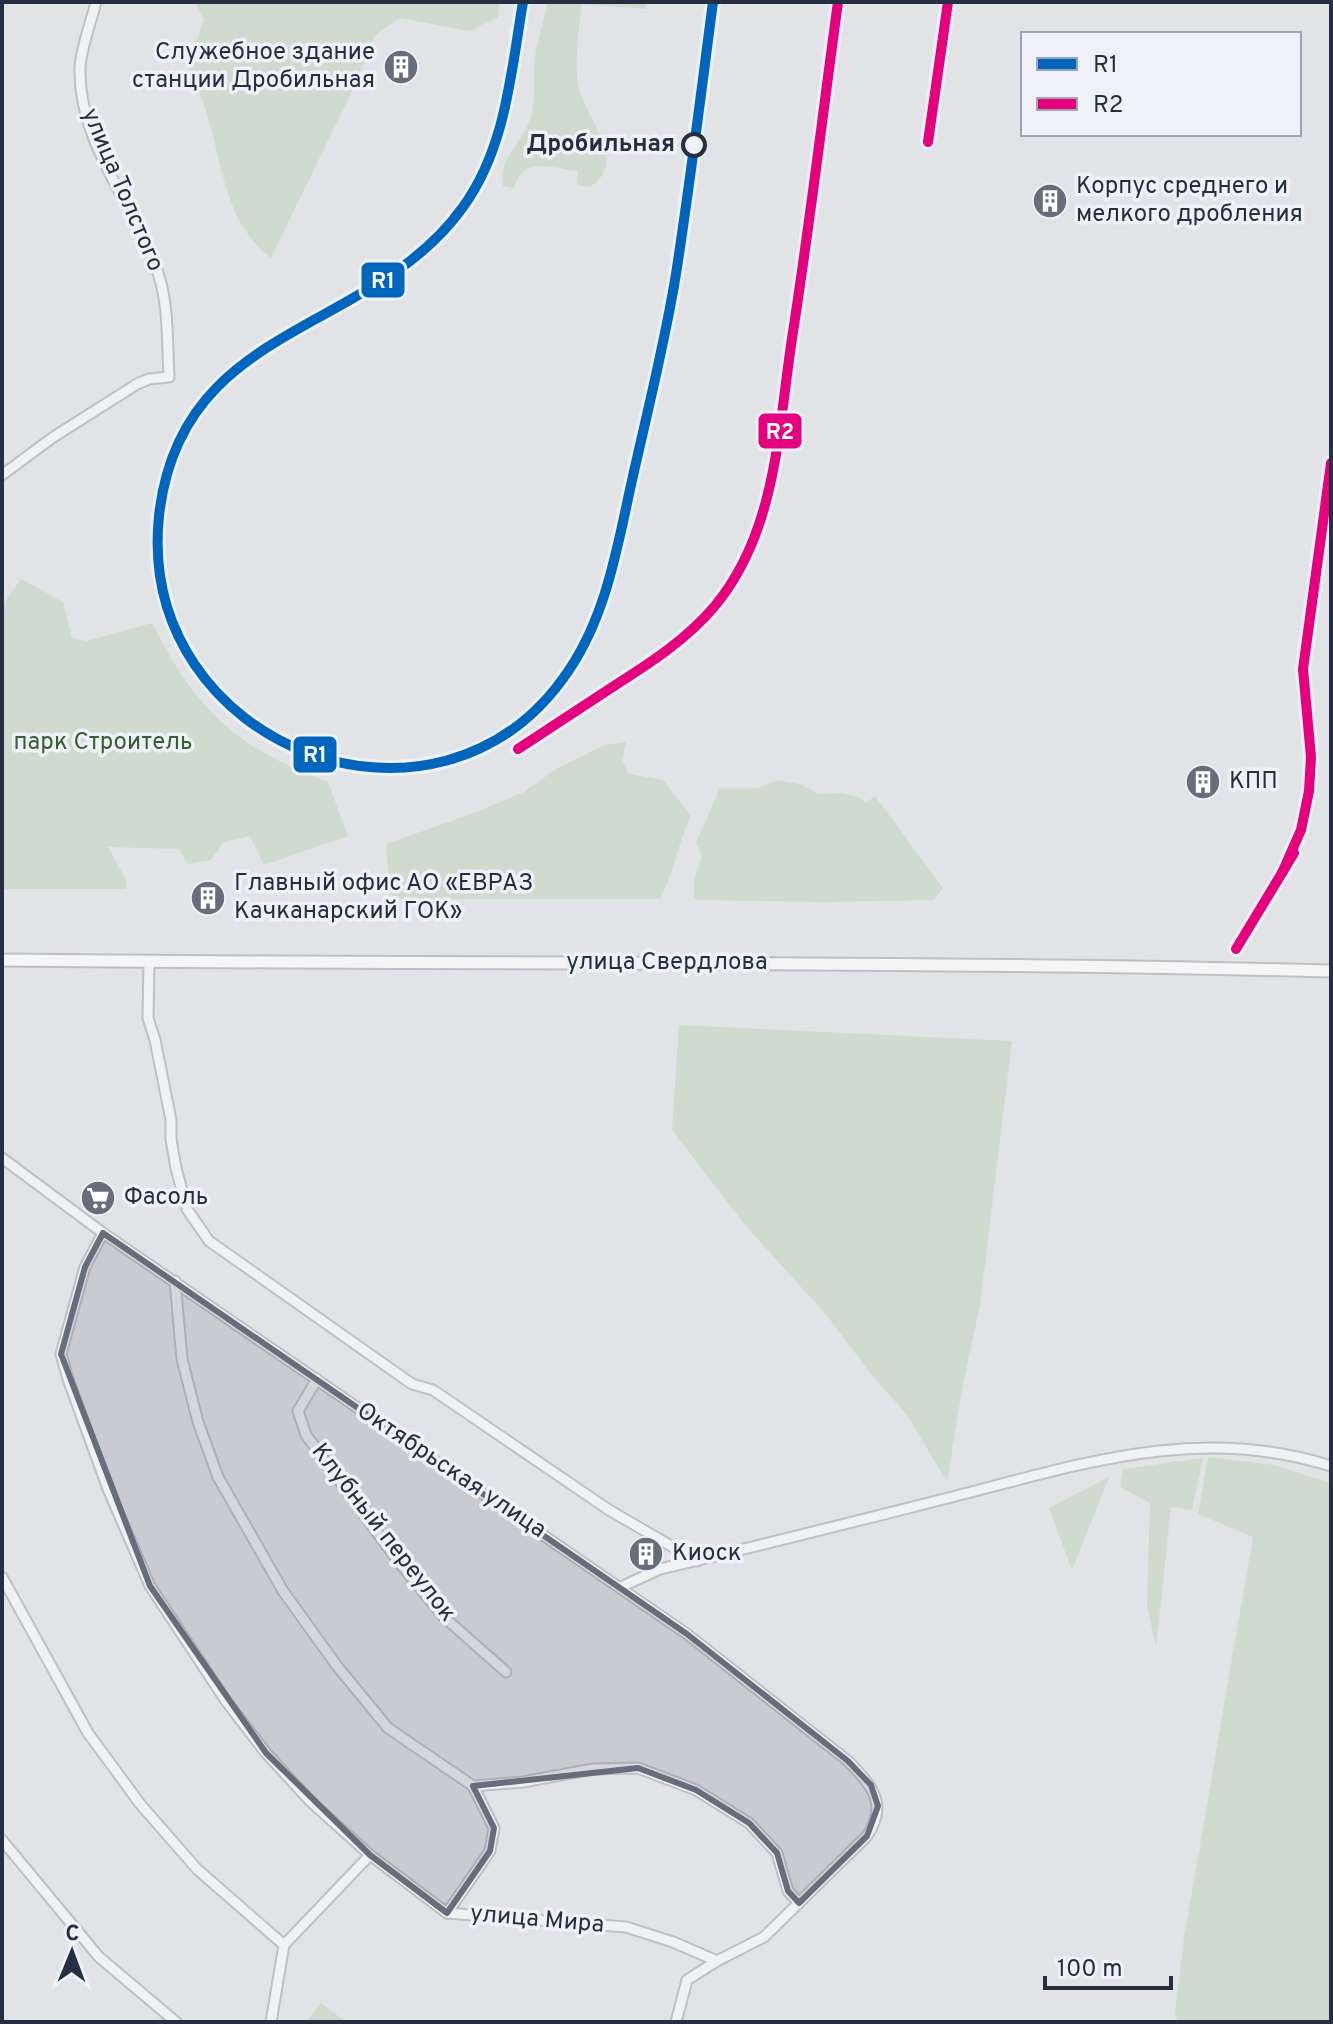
<svg xmlns="http://www.w3.org/2000/svg" width="1333" height="2024" viewBox="0 0 1333 2024" font-family="Overpass,sans-serif">
<style>
.green{fill:#d0dbd0}
.lines{fill:none;stroke-linecap:round;stroke-linejoin:round}
.minor-casing{stroke:#bec0c4;stroke-width:13}
.major-casing{stroke:#bcc0c4;stroke-width:15}
.minor{stroke:#f0f1f3;stroke-width:9}
.major{stroke:#f5f5f6;stroke-width:11}
.rail-1-casing{stroke:#eef1f7;stroke-width:16}
.rail-2-casing{stroke:#eef1f7;stroke-width:16}
.rail-1{stroke:#0065bd;stroke-width:10}
.rail-2{stroke:#e5007d;stroke-width:10}
.marked{fill:#676d7b;fill-opacity:0.2;stroke:#676d7b;stroke-width:6;stroke-linejoin:round}
.stop-dot{fill:#eef1f7;stroke:#262e42;stroke-width:4}
.labels{text-anchor:middle;dominant-baseline:central;stroke-width:7;stroke-linejoin:round;paint-order:stroke}
.poi-label{font-size:24px;fill:#262e42;stroke:#eef1f7;text-anchor:start}
.stop-label{font-size:24px;font-weight:bold;fill:#262e42;stroke:#eef1f7;text-anchor:end}
.street-label{font-size:24px;fill:#262e42;stroke:#eef1f7}
.park-label{font-size:24px;fill:#375f31;stroke:#eef1f7}
.line-badge{stroke:#eef1f7;stroke-width:3}
.badge-label{font-size:22px;text-anchor:middle;font-weight:bold;fill:#fff}
</style>
<rect width="100%" height="100%" fill="#e1e3e6"/>
<!-- green -->
<g class="green">
<path d="M195,2H500L498,17L469,31L400,18L375,35L355,85L271,258C224,222 223,164 206,111C201,95 194,80 188,64L204,20Z"/>
<path d="M548,2H645L647,9L582,4C579,27 574,62 578,86C585,118 630,161 590,187L577,185L578,171C561,170 539,161 524,171C518,175 517,183 513,188L503,186C499,152 526,142 532,113C536,95 532,75 535,57C538,38 544,20 548,2Z"/>
<path d="M21,579L63,602L72,638L87,641L152,623C196,710 236,748 328,782L348,836L264,865L250,836L224,842L211,860L188,864L179,849L108,847L126,880V889H2V606Z"/>
<path d="M626,742L622,760L629,774L663,780L691,816C678,843 674,873 660,899H402L390,895L386,844L474,813L524,792L556,769L605,745Z"/>
<path d="M778,780L803,785L818,794L841,793L859,797L866,803L875,796L943,888L934,900L823,902L697,900L694,897V880L702,856L696,843L720,788H758Z"/>
<path d="M679,1025L1012,1041L980,1305L962,1390L947,1482L908,1416L871,1374L828,1317L745,1225L672,1130Z"/>
<path d="M1208,1457L1274,1465L1331,1483V2022H1178L1175,2013L1184,1938L1253,1537L1198,1514Z"/>
<path d="M1203,1458L1192,1510L1171,1507L1156,1647L1147,1606L1150,1503L1120,1487L1123,1469Z"/>
<path d="M1109,1477L1072,1570L1049,1508Z"/>
<path d="M321,2003L346,2022H307Z"/>
</g>
<g class="lines">
<!-- minor casing -->
<g class="minor-casing">
<g id="minor">
<path d="M2,475L52,438L137,384L149,379L169,377C167,343 169,305 158,273C135,205 78,143 80,68C81,47 91,23 96,2"/>
<path d="M149,962L148,1018L155,1040L171,1120V1139L176,1168L187,1209L209,1241L412,1384L433,1390L609,1510L697,1561"/>
<path d="M2,1158L103,1233L687,1634L848,1761C871,1785 889,1803 867,1836L764,1937L717,1961L687,1980L676,2022"/>
<path d="M103,1233L85,1267L61,1354L68,1379L108,1489L150,1586L226,1701L266,1753L311,1802L370,1855L447,1913L626,1927L673,1942L717,1961"/>
<path d="M175,1281L182,1359L198,1422L218,1477L283,1591L337,1666L388,1728L473,1786L523,1782L593,1769L638,1768L696,1790L749,1823L777,1853L788,1891L799,1903"/>
<path d="M317,1379L298,1411L306,1435L398,1561L444,1617L506,1672"/>
<path d="M2,1577L88,1733L141,1805L197,1869L284,1945"/>
<path d="M621,1587L660,1569C755,1547 849,1523 944,1499C1075,1466 1196,1423 1331,1466"/>
<path d="M2,1840L99,1957L176,2022"/>
<path d="M447,1913L490,1851L494,1828L473,1786"/>
<path d="M271,2022L284,1945L370,1855"/>
</g>
</g>
<!-- major casing -->
<g class="major-casing">
<path id="major" d="M2,960C445,965 888,960 1331,971"/>
</g>
<!-- minor -->
<use href="#minor" class="minor"/>
<!-- major -->
<use href="#major" class="major"/>
<!-- rail-1 casing -->
<g class="rail-1-casing">
<path id="rail-1" d="M523,2C511,72 506,148 463,207C371,336 180,321 159,516C135,746 439,865 569,670C608,612 618,542 633,476C648,409 665,342 676,274C690,184 701,93 713,2"/>
</g>
<!-- rail-2 casing -->
<g class="rail-2-casing">
<g id="rail-2">
<path d="M928,142L948,2"/>
<path d="M518,749C550,728 582,707 614,686C650,663 686,640 714,607C778,531 778,426 793,332C810,222 823,112 838,2"/>
<path d="M1282,873L1301,830L1309,791L1311,757L1303,669L1331,463"/>
<path d="M1236,949L1294,853"/>
</g>
</g>
<!-- rail-1 -->
<use href="#rail-1" class="rail-1"/>
<!-- rail-2 -->
<use href="#rail-2" class="rail-2"/>
</g>
<!-- marked area -->
<path class="marked" d="M103,1233L687,1634L848,1761L871,1785L878,1806L867,1836L799,1903L788,1891L777,1853L749,1823L696,1790L638,1768L473,1786L494,1828L490,1851L447,1913L370,1855L266,1753L150,1586L61,1354L85,1267Z"/>
<!-- icons -->
<defs>
<g id="building-disc" transform="scale(1.8)"><circle r="9.5" fill="#676d7b" stroke="#eef1f7"/><path d="M-4-6H4V6H1V3H-1V6H-4ZM-2.5-4.3h1.7v1.8h-1.7ZM.8-4.3h1.7v1.8H.8ZM-2.5-1h1.7V.8h-1.7ZM.8-1h1.7V.8H.8Z" fill="#fff"/></g>
<g id="supermarket-disc" transform="scale(1.8)"><circle r="9.5" fill="#676d7b" stroke="#eef1f7"/><path d="M-6-5.5h2.5l.6 2H6L4.5 2H-2.5L-4.4-4H-6ZM-1.5 3.2a1.3 1.3 0 1 0 .1 0ZM3 3.2a1.3 1.3 0 1 0 .1 0Z" fill="#fff"/></g>
</defs>
<g fill-rule="evenodd">
<use href="#building-disc" x="401" y="67"/>
<use href="#building-disc" x="1050" y="201"/>
<use href="#building-disc" x="1203" y="782"/>
<use href="#building-disc" x="208" y="898"/>
<use href="#supermarket-disc" x="98" y="1198"/>
<use href="#building-disc" x="646" y="1554"/>
</g>
<!-- markers -->
<circle class="stop-dot" cx="694" cy="145" r="11"/>
<g class="labels">
<!-- poi labels -->
<g class="poi-label">
<text x="375" y="53" text-anchor="end">Служебное здание<tspan x="375" dy="28">станции Дробильная</tspan></text>
<text x="1076" y="187">Корпус среднего и<tspan x="1076" dy="28">мелкого дробления</tspan></text>
<text x="1229" y="782">КПП</text>
<text x="234" y="884">Главный офис АО «ЕВРАЗ<tspan x="234" dy="28">Качканарский ГОК»</tspan></text>
<text x="124" y="1198">Фасоль</text>
<text x="672" y="1554">Киоск</text>
</g>
<!-- stop labels -->
<g class="stop-label">
<text x="675" y="145">Дробильная</text>
</g>
<!-- street labels -->
<g class="street-label">
<text transform="translate(122 190) rotate(67)">улица Толстого</text>
<text x="667" y="963">улица Свердлова</text>
<text transform="translate(451 1471) rotate(34)">Октябрьская улица</text>
<text transform="translate(383 1533) rotate(52)">Клубный переулок</text>
<text transform="translate(537 1920) rotate(5)">улица Мира</text>
</g>
<!-- park labels -->
<g class="park-label">
<text x="103" y="743">парк Строитель</text>
</g>
</g>
<g class="line-badge">
<rect x="360" y="261" width="46" height="38" rx="8" fill="#0065bd"/>
<rect x="757" y="412" width="46" height="38" rx="8" fill="#e5007d"/>
<rect x="292" y="735" width="46" height="39" rx="8" fill="#0065bd"/>
</g>
<g class="badge-label">
<text x="383" y="288">R1</text>
<text x="780" y="439">R2</text>
<text x="315" y="762">R1</text>
</g>
<!-- border -->
<rect width="1333" height="2024" fill="none" stroke="#262e42" stroke-width="8"/>
<!-- legend -->
<rect x="1021" y="32" width="280" height="104" fill="#eef1f7" stroke="#9ea3af" stroke-width="2"/>
<rect x="1037" y="58" width="40" height="12" fill="#0065bd" stroke="#9ea3af" stroke-width="2"/>
<text x="1093" y="72" font-size="24" fill="#262e42">R1</text>
<rect x="1037" y="98" width="40" height="12" fill="#e5007d" stroke="#9ea3af" stroke-width="2"/>
<text x="1093" y="112" font-size="24" fill="#262e42">R2</text>
<!-- north arrow -->
<g transform="translate(72 1952) rotate(1)" stroke="#eef1f7" stroke-width="6" paint-order="stroke">
<path d="M0-6L14 30L0 20L-14 30Z" fill="#262e42"/>
<text y="-12" font-size="22" font-weight="bold" text-anchor="middle" fill="#262e42">С</text>
</g>
<!-- scale -->
<path d="M1045 1976v12h126v-12" fill="none" stroke="#262e42" stroke-width="4"/>
<text x="1057" y="1976" font-size="24" fill="#262e42" stroke="#eef1f7" stroke-width="6" paint-order="stroke">100 m</text>
</svg>
